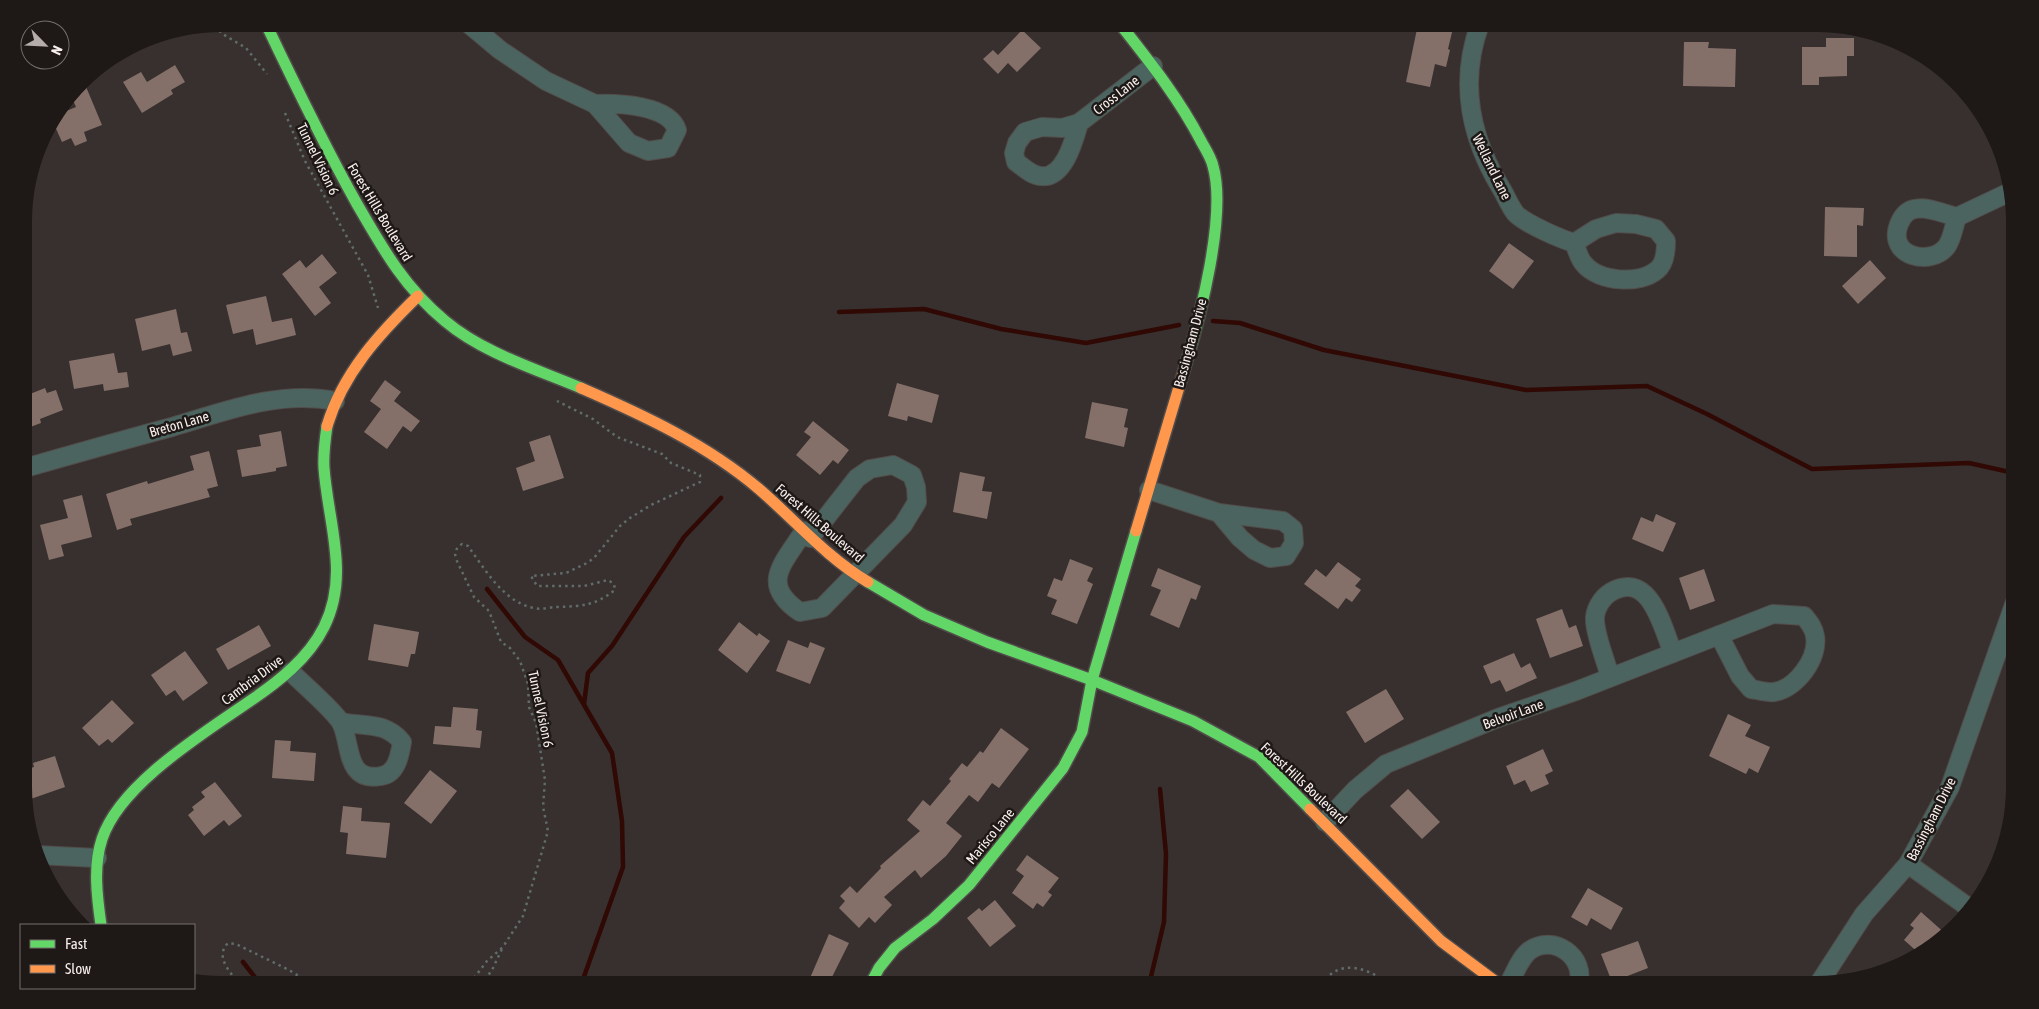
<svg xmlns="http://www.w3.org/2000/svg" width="2039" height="1009" viewBox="0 0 2039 1009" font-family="'Asap Condensed',sans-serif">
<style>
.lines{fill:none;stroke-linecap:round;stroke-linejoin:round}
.stream{stroke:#300804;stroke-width:4.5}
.building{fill:#857069}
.street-casing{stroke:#514c4a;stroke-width:20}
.fast-casing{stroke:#514c4a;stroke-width:14}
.slow-casing{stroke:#514c4a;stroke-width:14}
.path{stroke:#606c6a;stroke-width:2.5;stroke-dasharray:2.5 4;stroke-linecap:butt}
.street{stroke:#4c6460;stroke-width:18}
.fast{stroke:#63d668;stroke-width:11}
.slow{stroke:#ff974d;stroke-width:11}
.labels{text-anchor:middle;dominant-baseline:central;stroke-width:5;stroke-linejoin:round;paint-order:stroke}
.street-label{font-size:14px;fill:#f8f0ed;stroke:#1e1816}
</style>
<rect width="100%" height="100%" fill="#37302e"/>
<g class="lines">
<!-- stream -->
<g class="stream">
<path d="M839,312L924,309L1001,329L1086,343L1179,325"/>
<path d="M1213,321L1240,323L1324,350L1526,390L1647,386L1707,414L1812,469L1969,463L2014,473"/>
<path d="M487,589L525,637L558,660L612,753L622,821L623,867L581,985"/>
<path d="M584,704L588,673L612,646L684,537L721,498"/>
<path d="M243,962L261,985"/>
<path d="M1149,985L1164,922L1166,854L1160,789"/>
</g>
</g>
<!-- building -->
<g class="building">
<path d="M1418,24H1454L1448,49L1450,50L1446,67L1435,64L1430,87L1406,82Z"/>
<path d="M1022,30L1041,48L1017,72L1008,63L998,74L983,59L993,50L998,55Z"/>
<path d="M1826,38H1854V56H1847V76L1819,77V85H1802V47H1826Z"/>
<path d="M1684,42H1709L1708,48L1736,49L1735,87L1683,86Z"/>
<path d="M175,65L185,82L171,90L173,94L142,113L123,82L141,72L147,82Z"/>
<path d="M84,82L102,125L84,132L87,141L75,146L71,138L62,142L53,122L59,114L76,107L72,98Z"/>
<path d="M1825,207L1864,208L1863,226L1857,225V257L1824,256Z"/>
<path d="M1509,243L1534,261L1513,289L1489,271Z"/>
<path d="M322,254L337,273L319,287L331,303L315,316L282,274L300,260L306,268Z"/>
<path d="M1870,260L1886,278L1858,304L1842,286Z"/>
<path d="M266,296L272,322L292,318L296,335L256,345L253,329L233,334L226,305Z"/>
<path d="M176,309L181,333L187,332L192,351L173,356L170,344L142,351L135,319Z"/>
<path d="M114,353L118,373L127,372L129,387L104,391L103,384L74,389L69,361Z"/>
<path d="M385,380L401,392L394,401L420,421L411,432L403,426L387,449L364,432L381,409L370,401Z"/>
<path d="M897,383L939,395L932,423L908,416L907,421L888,416Z"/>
<path d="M45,388L47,393L56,390L63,410L40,419L41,423L25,429V396Z"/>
<path d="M1092,402L1128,409L1124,427L1128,428L1124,447L1085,438Z"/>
<path d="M813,421L849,450L838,464L833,460L820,475L796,455L811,437L804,432Z"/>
<path d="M281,431L287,466L276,468V471L242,477L237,450L261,446L259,435Z"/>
<path d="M550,435L564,478L523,491L516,468L535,461L529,442Z"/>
<path d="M209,451L218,486L207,489L210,497L130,519L132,525L117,530L106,494L147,481L148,484L194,470L190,456Z"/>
<path d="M960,472L985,477L982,491L992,492L987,519L953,512Z"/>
<path d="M82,495L92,537L61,545L64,556L49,560L40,525L68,518L63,500Z"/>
<path d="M1656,514L1676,523L1663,552L1632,539L1641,517L1653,522Z"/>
<path d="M1070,559L1093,568L1087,581L1093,584L1077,624L1051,614L1057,600L1047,596L1054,578L1062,581Z"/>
<path d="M1338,562L1361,579L1355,586L1361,590L1352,602L1346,598L1338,609L1304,584L1316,569L1326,577Z"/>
<path d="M1158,568L1201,586L1196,600L1191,598L1179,628L1150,615L1161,590L1151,586Z"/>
<path d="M1704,569L1715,601L1690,610L1679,578Z"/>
<path d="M1562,609L1569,628L1576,625L1583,646L1550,658L1536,619Z"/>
<path d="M739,622L757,636L759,633L770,641L747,673L718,650Z"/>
<path d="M374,624L419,632L415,654H411L408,667L368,660Z"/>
<path d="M259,625L271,646L228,670L216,649Z"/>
<path d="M788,640L808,648L810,642L825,648L810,684L776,671Z"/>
<path d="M185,651L208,683L183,701L175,690L166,696L151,675Z"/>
<path d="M1514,653L1521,668L1530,663L1537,678L1506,692L1500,680L1491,684L1483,666Z"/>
<path d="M1386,689L1404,719L1365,743L1346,712Z"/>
<path d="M112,700L134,723L112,743L108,739L99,746L82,728Z"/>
<path d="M453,707L478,709L476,730L482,731L480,748L433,744L435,726L451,727Z"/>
<path d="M1728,714L1751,725L1745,736L1770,747L1758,773L1749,768L1746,774L1709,756Z"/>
<path d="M1001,728L1029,749L999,788L992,783L978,802L969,795L946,823L962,836L946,856L921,878L915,870L884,897L892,905L875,923L869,917L859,928L839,908L845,901L840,896L850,886L857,893L881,868L880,866L920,831L907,820L923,800L930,806L951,781L949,779L962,763L967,767L980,751L983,753Z"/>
<path d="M275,740L291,741L290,751L316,753L314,781L272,778Z"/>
<path d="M1543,749L1553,771L1545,775L1549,784L1531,792L1525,780L1514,785L1506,766Z"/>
<path d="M55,756L65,787L25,801V770L34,767L33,763Z"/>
<path d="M430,770L457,791L431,824L404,803Z"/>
<path d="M215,782L242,816L229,826L224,820L204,836L188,815L194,810L192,807L205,797L201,792Z"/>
<path d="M1408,789L1440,822L1422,839L1390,806Z"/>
<path d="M343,806L362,808L361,821L390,823L386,858L346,854L348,833L340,832Z"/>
<path d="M1027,855L1059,878L1048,892L1052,895L1043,907L1037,903L1033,909L1012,893L1024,876L1016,870Z"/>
<path d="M1588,888L1623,908L1611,930L1591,918L1587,926L1571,917Z"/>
<path d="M995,900L1016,926L990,947L967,918L979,908L982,911Z"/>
<path d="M1921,912L1947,935L1921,955L1904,940L1914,928L1910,925Z"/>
<path d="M829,934L849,943L828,985H807Z"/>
<path d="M1638,941L1648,968L1612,982L1601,954Z"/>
</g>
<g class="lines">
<!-- street casing -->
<g class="street-casing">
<g id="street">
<path d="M469,24L500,50L546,81L595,104L629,143L648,151L668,148L677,130C669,105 618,103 595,104"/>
<path d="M1480,24C1459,81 1470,137 1501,188C1506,196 1510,207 1516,214C1526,224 1561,239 1574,243C1577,249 1579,259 1584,264C1599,282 1640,285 1657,270C1665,264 1666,250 1666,241L1656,229L1636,224L1616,223L1596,229L1574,243"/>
<path d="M1079,123C1074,140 1064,180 1040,176C1031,175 1023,167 1016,162L1014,153L1017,143L1025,132L1042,127L1062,128L1079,123L1153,66"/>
<path d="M1957,217C1954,226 1952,239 1947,246C1932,267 1886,257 1899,224C1902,217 1907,210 1915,209C1928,206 1944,214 1957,217L2012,191"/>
<path d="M25,468C74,454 123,440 172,427C226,411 279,390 335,401"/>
<path d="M1149,490L1219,513L1240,538L1254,550L1270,558L1286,556L1294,543L1293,529L1283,521L1219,513"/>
<path d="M804,531C783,564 759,584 800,612L822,608L903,525L917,502L916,487L912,475L893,465L870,469L857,478L810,538"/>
<path d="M291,672C305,686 329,706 340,721C352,739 343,783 381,776C397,774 400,754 402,742C385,721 364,727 341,722"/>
<path d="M1610,677C1606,661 1596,638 1595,621C1594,611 1601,598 1611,592C1650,570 1662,626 1673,653"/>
<path d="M1325,822L1355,790L1386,764L1498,718L1576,691L1773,614L1804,616C1809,622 1814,628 1815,636C1819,658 1796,689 1774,692C1767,693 1758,690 1751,689L1740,676L1719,635"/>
<path d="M37,855L97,858"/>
<path d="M1908,864L1968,907L1973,908"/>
<path d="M1508,985C1514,975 1520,958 1529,951C1553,933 1587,957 1578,985"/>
<path d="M1818,985L1864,914L1908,864L1950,787L2015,602"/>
</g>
</g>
<!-- fast casing -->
<g class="fast-casing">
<g id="fast">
<path d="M266,24C295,85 324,145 357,204C383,249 404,287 445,321C483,353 536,369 581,388"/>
<path d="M1120,24C1149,61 1178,97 1200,139C1204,147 1211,157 1213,166C1227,215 1200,317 1185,367"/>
<path d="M868,582L924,615L987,642L1092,680L1193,721L1259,757L1310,809"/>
<path d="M101,925C97,897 93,866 102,839C120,784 204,733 250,701C278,682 308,659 324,627C350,575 328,523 324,468C323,454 325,440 327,426"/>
<path d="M870,985L879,968L895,948L933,919L969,885L1063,768L1082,732L1092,680L1136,531"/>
</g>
</g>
<!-- slow casing -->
<g class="slow-casing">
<g id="slow">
<path d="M581,388C643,415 706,444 759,489C795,520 826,557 868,582"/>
<path d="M327,426C343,373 379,334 418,296"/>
<path d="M1136,531L1185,367"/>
<path d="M1310,809L1441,941L1500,985"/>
</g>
</g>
<!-- path -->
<g class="path">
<path d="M216,25L221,33L246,48L267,74"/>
<path d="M285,113L305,161L368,275L378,308"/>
<path d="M240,985C231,973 214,957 228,943L236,944L289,970L313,985"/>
<path d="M463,985L474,978L487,961L503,947L523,916L548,831L543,807L545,780L536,723L529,707L528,684L520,661L510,648L501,642L489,611L474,597L456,559C454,552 456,548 462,544L468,546C485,569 503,602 534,608C542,610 550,607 557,607C583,606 594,606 615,590L614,584L608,580L584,586H537L531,576L566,573L587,563L594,558L620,526L630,518L651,505L700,482V475L671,463L662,454L617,437L593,419L557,401"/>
<path d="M481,985L492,970L502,949"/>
<path d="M1322,985C1338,956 1371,969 1390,985"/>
</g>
<!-- street -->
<use href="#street" class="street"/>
<!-- fast -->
<use href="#fast" class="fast"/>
<!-- slow -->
<use href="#slow" class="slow"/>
</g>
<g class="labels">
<!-- street labels -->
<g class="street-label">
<text transform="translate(1116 95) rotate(-38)">Cross Lane</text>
<text transform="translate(318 159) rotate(64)">Tunnel Vision 6</text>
<text transform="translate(1492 167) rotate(64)">Welland Lane</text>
<text transform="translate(380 212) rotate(59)">Forest Hills Boulevard</text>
<text transform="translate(1190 343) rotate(-75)">Bassingham Drive</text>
<text transform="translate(179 424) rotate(-16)">Breton Lane</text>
<text transform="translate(820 523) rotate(41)">Forest Hills Boulevard</text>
<text transform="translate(252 680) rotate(-37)">Cambria Drive</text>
<text transform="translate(541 709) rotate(78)">Tunnel Vision 6</text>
<text transform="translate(1513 714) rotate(-20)">Belvoir Lane</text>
<text transform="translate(1304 783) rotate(43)">Forest Hills Boulevard</text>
<text transform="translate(1931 819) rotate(-63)">Bassingham Drive</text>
<text transform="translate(990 836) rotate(-51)">Marisco Lane</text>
</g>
</g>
<!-- crop -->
<path d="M0 0H2039V1009H0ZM221 32H1817A189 189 0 0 1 2006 221V787A189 189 0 0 1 1817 976H221A189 189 0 0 1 32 787V221A189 189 0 0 1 221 32Z" fill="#1e1816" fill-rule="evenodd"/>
<!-- legend -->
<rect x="20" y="924" width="175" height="65" fill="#1e1816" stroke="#756e6c"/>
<rect x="30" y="940" width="25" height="8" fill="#63d668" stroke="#756e6c"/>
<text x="65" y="949" font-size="15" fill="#f8f0ed">Fast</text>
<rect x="30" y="965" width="25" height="8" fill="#ff974d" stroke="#756e6c"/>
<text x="65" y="974" font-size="15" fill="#f8f0ed">Slow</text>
<!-- north arrow -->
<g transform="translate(45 45) rotate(114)"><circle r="24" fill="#1e1816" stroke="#756e6c"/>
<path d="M0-4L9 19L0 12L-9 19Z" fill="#b4adaa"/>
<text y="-8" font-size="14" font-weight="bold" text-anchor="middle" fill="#f8f0ed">N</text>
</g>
</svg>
